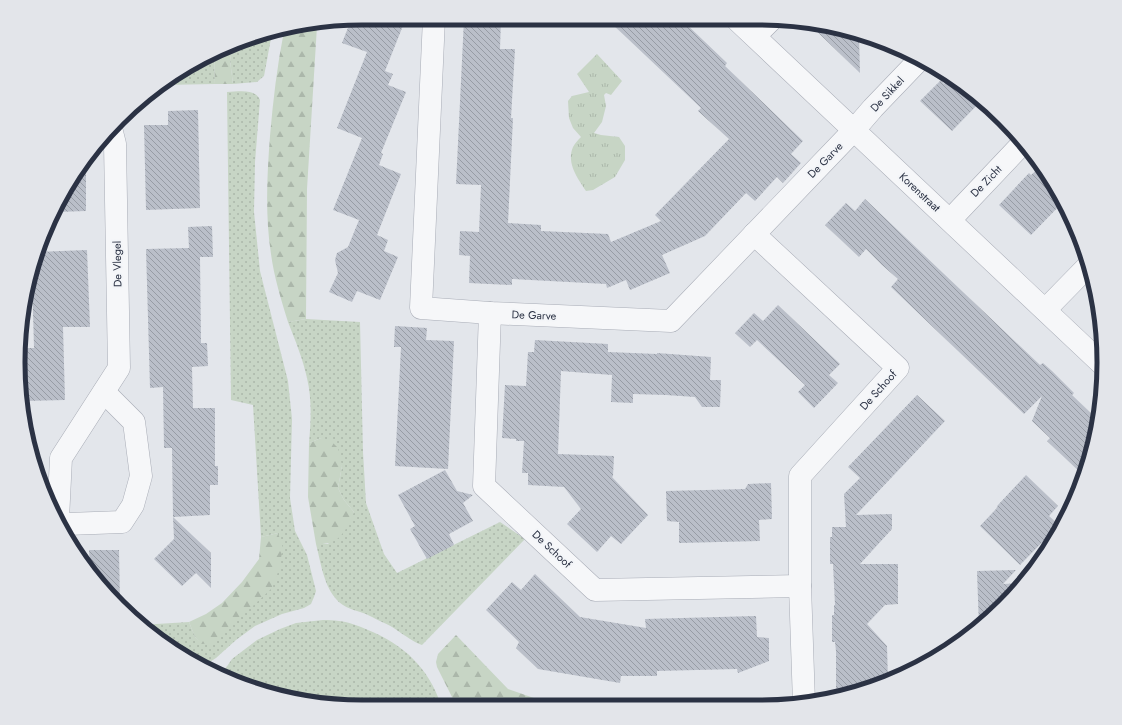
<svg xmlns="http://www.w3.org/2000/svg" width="1122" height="725" viewBox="0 0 1122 725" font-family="Jost,sans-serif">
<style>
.grass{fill:url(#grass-dots)}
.forest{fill:url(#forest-firs)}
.park{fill:url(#park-tufts)}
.building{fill:url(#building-back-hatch)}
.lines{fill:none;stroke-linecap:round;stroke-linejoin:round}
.minor-casing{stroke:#a8acb6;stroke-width:23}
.minor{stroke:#f6f7f9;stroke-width:22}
.labels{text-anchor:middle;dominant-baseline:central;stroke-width:4;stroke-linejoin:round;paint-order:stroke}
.street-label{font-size:11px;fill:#2b3244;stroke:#f3f5f8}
.rim{fill:none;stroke:#2b3244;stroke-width:5}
</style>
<defs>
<pattern id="grass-dots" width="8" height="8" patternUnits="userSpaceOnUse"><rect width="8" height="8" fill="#c7d5c5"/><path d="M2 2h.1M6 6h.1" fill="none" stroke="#abb7aa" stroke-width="1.8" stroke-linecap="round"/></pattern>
<pattern id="forest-firs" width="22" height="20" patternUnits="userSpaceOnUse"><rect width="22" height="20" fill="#c7d5c5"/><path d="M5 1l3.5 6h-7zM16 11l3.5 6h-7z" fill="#abb7aa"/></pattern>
<pattern id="park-tufts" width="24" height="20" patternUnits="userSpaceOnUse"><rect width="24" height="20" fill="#c7d5c5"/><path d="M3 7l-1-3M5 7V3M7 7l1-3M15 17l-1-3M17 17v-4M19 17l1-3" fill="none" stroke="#abb7aa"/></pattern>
<pattern id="building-back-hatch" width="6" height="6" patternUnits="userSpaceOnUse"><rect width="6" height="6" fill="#babfc9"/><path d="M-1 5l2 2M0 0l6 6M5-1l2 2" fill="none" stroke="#979ca5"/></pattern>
</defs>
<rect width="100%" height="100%" fill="#e3e6eb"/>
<!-- grass -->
<g class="grass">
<path d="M272,33L264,76L257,82L233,84L230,60L233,46L252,36Z"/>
<path d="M214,55L215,84L162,85L171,76Z"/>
<path d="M227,92C238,92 255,88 260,100L255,162L254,212L260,271L288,381L292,419L290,498L295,531L307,555L316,591L314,597L311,604L304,608L282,614L255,626L236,640L216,658L205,665L140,625L189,622L195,637L201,643L278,533L261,537L253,405L231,400Z"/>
<path d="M306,319L360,322L363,452L366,503L384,554L397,573L500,522L525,539L422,645C413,642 406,636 398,631C393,627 387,624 382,622C374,618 365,613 357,611C355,610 352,610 351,609C325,600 322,567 316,544H328L354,512L344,500L338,488L342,466L321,438L309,443C311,421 312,399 307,378C303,359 295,340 288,322Z"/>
<path d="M323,620C328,620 334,620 339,621C349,622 359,626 368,630C403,644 429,668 441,705L318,704L230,681L221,675L232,659L257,640L280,629L296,623Z"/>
</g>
<!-- forest -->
<g class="forest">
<path d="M317,26L307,189L306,319L288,322C281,299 274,277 271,254C265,215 267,175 270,136C273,101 277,66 284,31Z"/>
<path d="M233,46L230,60L233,84H215L214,55Z"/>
<path d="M321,438L330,440L338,448L342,466L338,488L344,500L354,512C349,524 343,539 329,543C325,544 320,544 316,544L308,497L309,443Z"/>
<path d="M278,533L283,548L278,572L271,589L213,643L201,644L195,637L189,622L206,614L222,603L242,582L259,559L261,537Z"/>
<path d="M456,635L508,689L554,705H458L452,697L437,667L436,662L438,654Z"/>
</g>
<!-- park -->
<path class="park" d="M597,54L622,81L611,95L606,93L604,95L606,106L602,122L594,133L601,135L619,137L625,146V160L615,177L593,190L586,191C578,179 566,163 573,147C575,143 578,140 581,137L573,128L569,118L568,101L572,96L589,92L577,74Z"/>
<!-- building -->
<g class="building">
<path d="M362,18H406L385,71L393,74L388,85L406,92L381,153L383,154L379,165L401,174L377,235L388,240L384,251L398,257L380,300L357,291L352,302L329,292L338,273L335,260L337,253L348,247L359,220L333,210L362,138L337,128L367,52L342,43L351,20Z"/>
<path d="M464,19H501L500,49H515L511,118H513L508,223L541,225V231L608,234L611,242L661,221L655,215L729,139L698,111L701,108L608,20H682L727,63L725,66L803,141L791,154L801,163L783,183L777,177L755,201L746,193L705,236L662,255L670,273L630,290L626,280L607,288L606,284L512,279V285L469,283L470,256L459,255L460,231L479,232L481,185L456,184Z"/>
<path d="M806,21L859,37L860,73Z"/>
<path d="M949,78L982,100L952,131L920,101L941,80L944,84Z"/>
<path d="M198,110L200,208L146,210L144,125H168V111Z"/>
<path d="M86,159V211L57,212L78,174Z"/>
<path d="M1041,166L1063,202L1031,235L999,205L1029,173L1031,175Z"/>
<path d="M865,199L1040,365L1043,363L1052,371L1074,393L1072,395L1098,420L1084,476L1047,441L1050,438L1032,421L1042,396L1024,414L891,287L898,279L882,265L866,249L859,257L825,225L846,203L855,211Z"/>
<path d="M212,226L213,257H200L201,343H207L208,366L192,367L193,408H215V466H218V485H210V515L173,517L172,448H164L163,387L150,388L146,249L189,248L188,227Z"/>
<path d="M87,250L90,327H63L65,400L25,401L20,348H34L32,275L36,252Z"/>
<path d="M778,305L840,364L829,375L838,383L814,408L798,392L805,385L757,340L750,347L735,333L754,313L763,321Z"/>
<path d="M395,326L427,328L426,340L454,341L448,469L395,466L401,347H394Z"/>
<path d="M535,340L608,344V352L657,354V353L711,357L710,380H721L720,407H702L695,397L666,395L633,394V403L611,402L612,375L561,371L558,454L614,456L613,476L612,477L648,515L621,544L611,536L597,552L567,524L581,509L564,487L528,485V473H522L524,441H516V439L502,438L505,385L526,386L528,352H534Z"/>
<path d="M917,395L945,421L856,515L892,514V529L860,564H898V604L885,605L867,624L887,646L888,681L848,695L836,697V651L835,642H832V615H834V605H835L833,564H830V537H832V527H846L844,494L860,478L848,467Z"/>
<path d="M445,470L457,491L473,495L463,503L473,521L449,534L454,545L427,559L410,529L415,526L398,495Z"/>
<path d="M1026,475L1058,506L1049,516L1059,525L1020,565L980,526L996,509L998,505Z"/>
<path d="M771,483L772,519L759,520L760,541L679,543V522L667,521L666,491L745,489L748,484Z"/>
<path d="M173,517L211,553V588L196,573L182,586L154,559L174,539Z"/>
<path d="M89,550H119L120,603L90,566Z"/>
<path d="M1016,570L1003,584L1023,583L1019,589L979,627L977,571Z"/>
<path d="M535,574L580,617L646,628L645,619L756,616L757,637L769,638V661L738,673L737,669L657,671V676H621L620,683L538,669L516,648L519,642L486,610L512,582L521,590Z"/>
</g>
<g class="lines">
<!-- minor casing -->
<g class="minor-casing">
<g id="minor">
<path d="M434,18L421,308L490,313L671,321L854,130L873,108L920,59"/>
<path d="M738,21L1102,364"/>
<path d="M755,36L770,21"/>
<path d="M950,220L1023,143"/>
<path d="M754,234L898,368L800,476V586L804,703"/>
<path d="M1045,310L1089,265"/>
<path d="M490,313L484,486L595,590L800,586"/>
<path d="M58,519L61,458L119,368L115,144L112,132"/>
<path d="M60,525L67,524L122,522L133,505L141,476L134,422L104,392"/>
</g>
</g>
<!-- minor -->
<use href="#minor" class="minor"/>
</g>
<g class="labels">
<!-- street labels -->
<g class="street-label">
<text transform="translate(887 94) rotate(-47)">De Sikkel</text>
<text transform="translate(825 160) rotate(-46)">De Garve</text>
<text transform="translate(986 181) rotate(-46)">De Zicht</text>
<text transform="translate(920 192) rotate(43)">Korenstraat</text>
<text transform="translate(117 264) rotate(-91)">De Vlegel</text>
<text transform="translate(534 315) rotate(2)">De Garve</text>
<text transform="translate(878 390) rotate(-48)">De Schoof</text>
<text transform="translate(552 549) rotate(43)">De Schoof</text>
</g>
</g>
<!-- crop -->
<path d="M0 0H1122V725H0ZM362 25H760A337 337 0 0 1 1097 362V363A337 337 0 0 1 760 700H362A337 337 0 0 1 25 363V362A337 337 0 0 1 362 25Z" fill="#e3e5ea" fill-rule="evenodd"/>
<path class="rim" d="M362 25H760A337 337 0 0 1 1097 362V363A337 337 0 0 1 760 700H362A337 337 0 0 1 25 363V362A337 337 0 0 1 362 25Z"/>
</svg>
